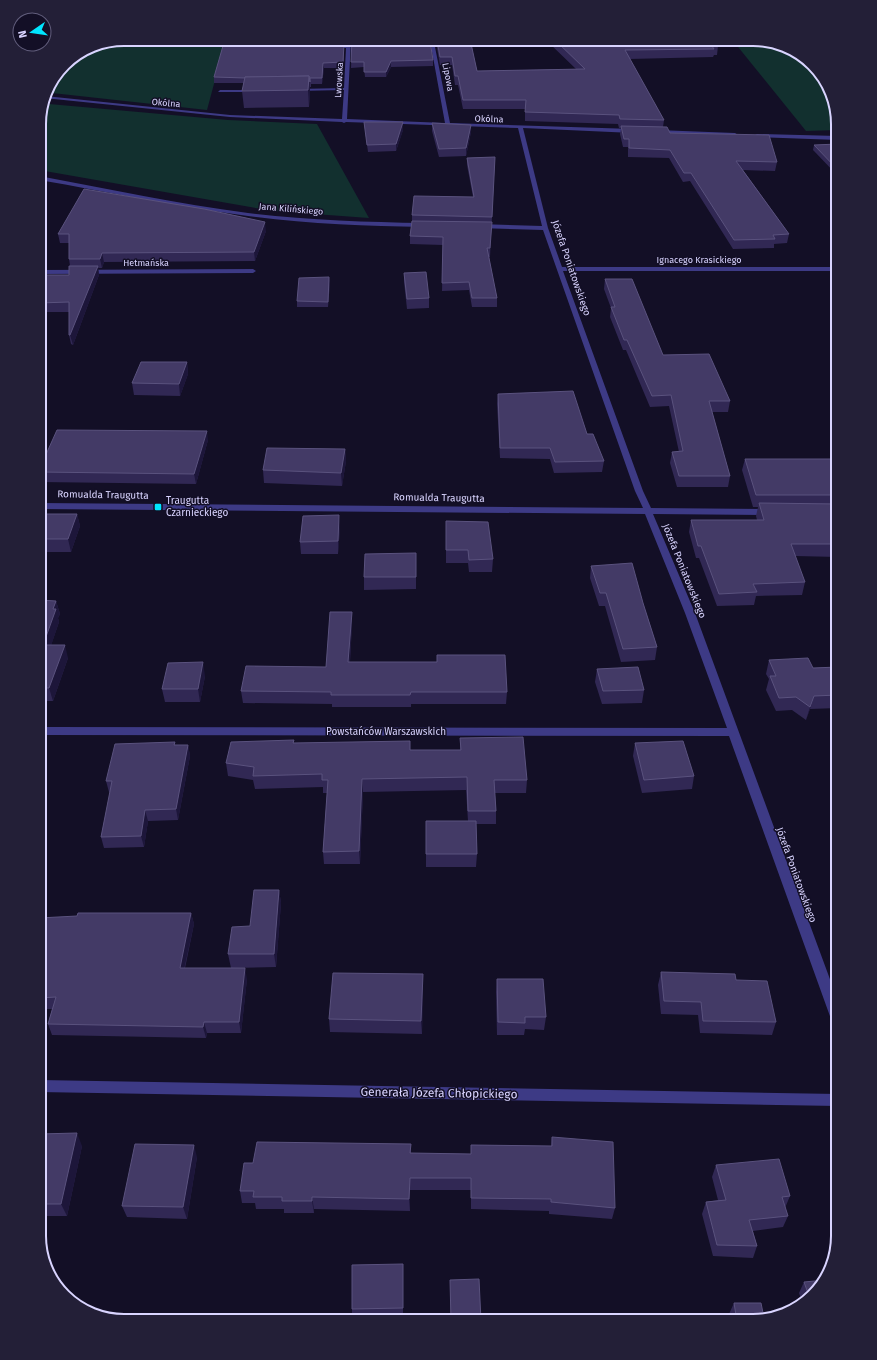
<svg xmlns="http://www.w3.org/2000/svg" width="877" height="1360" viewBox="0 0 877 1360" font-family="'Fira Sans',sans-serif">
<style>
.green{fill:#12302f}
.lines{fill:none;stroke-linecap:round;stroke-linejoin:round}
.minor{fill:#3d3a85;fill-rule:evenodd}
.wall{fill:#312854}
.shaded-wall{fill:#1d163a}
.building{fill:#433a66;stroke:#5a527e}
.poi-dot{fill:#00e5ff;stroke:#130f26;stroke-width:1.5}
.labels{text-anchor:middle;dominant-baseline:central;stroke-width:3;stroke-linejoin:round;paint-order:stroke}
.far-street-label{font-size:9px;fill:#d9d4ff;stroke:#130f26}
.street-label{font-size:10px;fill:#d9d4ff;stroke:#130f26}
.poi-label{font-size:10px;fill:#d9d4ff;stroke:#130f26;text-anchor:start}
.near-street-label{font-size:12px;fill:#d9d4ff;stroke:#130f26}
.rim{fill:none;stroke:#d9d4ff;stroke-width:2}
</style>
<rect width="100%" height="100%" fill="#130f26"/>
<!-- green -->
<g class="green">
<path d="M125,39H226L207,110L52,93L65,64L92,45Z"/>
<path d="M734,42H767L800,53L829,86L838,130L806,131Z"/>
<path d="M49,104L228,120L317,124L369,218L273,211L39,170V120Z"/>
</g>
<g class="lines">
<!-- minor -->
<g class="minor">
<path d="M347,39H351L347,119L445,123L431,46L437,42L452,40L564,39L562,41L452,42L440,44L435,47L450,123L633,129L636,131L633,133L523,128L548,228L562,267H838V271H563L643,491L651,508L769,509L773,512L769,515L653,514L695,613L838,1001V1025L833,1023L831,1019L729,736L39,735V727L727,728L685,613L645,514L39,509V503L643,508L635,491L543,230L478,228L475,226L478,224L542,226L518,128L346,122L344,123L342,122L230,117L44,98L45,96L230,115L342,119L344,90L297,91L295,90L297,89L344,88L346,48L329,47L346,46Z"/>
<path d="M698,39H758L760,40L700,41Z"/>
<path d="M220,90H255L257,91L255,92H218Z"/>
<path d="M657,130L735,133L738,135L735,137L655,133V131Z"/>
<path d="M757,134L838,136V140L755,137V135Z"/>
<path d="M39,176C109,189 178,204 248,213C307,220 365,222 424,223L427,225L424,227C365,226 307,224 248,216C178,207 109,192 39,180Z"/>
<path d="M39,270L253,269L256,271L253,273L39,274Z"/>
<path d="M39,1080L838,1094V1106L39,1092Z"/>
</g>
</g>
<!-- wall -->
<g class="wall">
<path d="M225,39H346L344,45V68H324L322,84H311V87H310V92L309,107L244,108L242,91L244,83H214V77Z"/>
<path d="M352,39H470L477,71L576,69L549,43V39H713L718,46L717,55H714L713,57L629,59L664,120L663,127L670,133L777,162L775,171L743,170L789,234L787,243L774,244V248L733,249L690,181L683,182L669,158L628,157V147H623L620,134L621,128H619L618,124L525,121V109H463L458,85H455L452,65H440L437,48V42L431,45L433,60V66L391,67L386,77H365L364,67L351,68Z"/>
<path d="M364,122H403V130L396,151L368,152Z"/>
<path d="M432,123L471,132L466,156L439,157L432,131Z"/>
<path d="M838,144V176L813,150L814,145Z"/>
<path d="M495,157L490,257H489L497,298V307H472L469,290L442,291L443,245L410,244V236L412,221V215L473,197L467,165V158Z"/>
<path d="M266,231L255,261L104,262L102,268H98L99,275L73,345L71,344L69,335V312H39V275H69L70,266L69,259V243H60L58,234Z"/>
<path d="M404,273L429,298V308L407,309L404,282Z"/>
<path d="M329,277L330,283L328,307H297V301Z"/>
<path d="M605,279L663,355L730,401L728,412H712L730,476L728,487H677L670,463L672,452H679L669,406L650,407L626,350H623L610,317L611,308L604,289Z"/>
<path d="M187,362L188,374L180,396L134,395L132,383Z"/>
<path d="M498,394L604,461L602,472L554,473L550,459L500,458L497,404Z"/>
<path d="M208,440L196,484L40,482L39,476V470Z"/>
<path d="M345,449L346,461L342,486L264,483L263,470Z"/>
<path d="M745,459H838V557L795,556L805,582L802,595L756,596L754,605L717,606L699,558H696L689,532L691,520H757L756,516L758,507H753L742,470Z"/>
<path d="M39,514H77L80,526L71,552H39Z"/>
<path d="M446,521L493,559L492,572H469L468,563H446Z"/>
<path d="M340,528L338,554H301L300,542Z"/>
<path d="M416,553V589L364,590V577Z"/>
<path d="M591,566L643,603L657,647L655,660L621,662L605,606H599L590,578Z"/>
<path d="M39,600L56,601L60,614L58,618L59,622L51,645L68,658L53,701H39Z"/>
<path d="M352,612V624L350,662L507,692L506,704H411V707H332V704L243,703L241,691L326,667Z"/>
<path d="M769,660L813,668L838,667V708L810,709L806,720L792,710L776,711L766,690L769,679L766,674Z"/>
<path d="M597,669L644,690L642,703L602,704L595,682Z"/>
<path d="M205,676L200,702H165L162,689Z"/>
<path d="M460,738L527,780L526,793H495L496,811V824H476L477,854L476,867H426V854L468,821L466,790L363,792L360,864H324L323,852L327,793H323V787L255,789L253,780L228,776L226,763L294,740V743L410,750H460Z"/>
<path d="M175,742V745H188L190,756L178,820L148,821L144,847L104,848L101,837L110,792H109L106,781Z"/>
<path d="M635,743L694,776L692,789L642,793L633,756Z"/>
<path d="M279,890L281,903L276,967L231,968L228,954L250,926Z"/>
<path d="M191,913L194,924L185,968L247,979L241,1033H207L206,1038L52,1035L48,1024L52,1009H39V918Z"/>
<path d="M661,972L776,1022L772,1035L700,1033L698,1015L661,1014L658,985Z"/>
<path d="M423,974L422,1034L330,1032L329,1019Z"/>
<path d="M497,979L546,1017L544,1030L525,1029L524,1035H497L496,992Z"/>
<path d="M39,1134L82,1146L67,1216H39Z"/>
<path d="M552,1137L615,1208L612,1219L549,1214V1211L471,1209V1190H410V1211L314,1209V1213H284V1209H256L255,1203H242L240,1191L253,1163L411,1144V1153L471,1154V1145L551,1146Z"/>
<path d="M197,1157L187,1219L127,1217L122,1206Z"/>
<path d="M716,1165L790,1196L785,1208L788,1216L783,1227L753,1231L757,1246L753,1258L713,1256L702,1214L706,1202L718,1200L712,1177Z"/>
<path d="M403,1264V1314L352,1315V1309Z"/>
<path d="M804,1282L824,1283L802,1302L799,1293Z"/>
<path d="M734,1303L752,1321H730L729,1314Z"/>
</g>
<!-- shaded-wall -->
<g class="shaded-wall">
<path d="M433,39H439L437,40V42L430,46V41Z"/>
<path d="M230,41L231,46L227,43Z"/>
<path d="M391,61V67L386,77V72Z"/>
<path d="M323,63L324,68L322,84V78Z"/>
<path d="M309,76L310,92L309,107L308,90Z"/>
<path d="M403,122V130L396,151V144Z"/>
<path d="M471,125V132L466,156V148Z"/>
<path d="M265,222L266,231L255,261L254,252Z"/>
<path d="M102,253L104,262L102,268L100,259Z"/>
<path d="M98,266L99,275L73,345L70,335Z"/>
<path d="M329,277L330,283L328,307V302Z"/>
<path d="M187,362L188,374L180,396L179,384Z"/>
<path d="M207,431L208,440L196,484L194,474Z"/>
<path d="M345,449L346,461L342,486L341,473Z"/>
<path d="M77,514L80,526L71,552L68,539Z"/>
<path d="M339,515L340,528L338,554V541Z"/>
<path d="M56,601L60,614L58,618L59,622L47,658L43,645L53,609Z"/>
<path d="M352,612V624L349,674L348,662Z"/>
<path d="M65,645L68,658L53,701L49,688Z"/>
<path d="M203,662L205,676L200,702L198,689Z"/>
<path d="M814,696L810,709L806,720L810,707Z"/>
<path d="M188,745L190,756L178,820L176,809Z"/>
<path d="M39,748L42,756L39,763Z"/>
<path d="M362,779L363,792L360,864L359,851Z"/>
<path d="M145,810L148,821L144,847L141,836Z"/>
<path d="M279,890L281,903L276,967L274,954Z"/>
<path d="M191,913L194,924L182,979L180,968Z"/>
<path d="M245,968L247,979L241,1033L239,1022Z"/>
<path d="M423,974V987L422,1034L421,1021Z"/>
<path d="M204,1022L207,1033L206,1038L203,1027Z"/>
<path d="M77,1133L82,1146L67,1216L61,1204Z"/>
<path d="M194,1145L197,1157L187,1219L183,1207Z"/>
<path d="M410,1178V1211L409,1199Z"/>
<path d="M312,1197L314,1209V1213L312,1201Z"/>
</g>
<!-- building -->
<g class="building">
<path d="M225,39H345L230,41L227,43L230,46L344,44L343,62L323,63L322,78H310V82L309,76L245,77V78L214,77Z"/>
<path d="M352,39H433L430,41L433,60L391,61L386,72H364V62H351Z"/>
<path d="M437,39H470L477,71L585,69L554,39H713L718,46H712L714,49L625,50L664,120L620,119L619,115L525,112L526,100H463L458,76H455L452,57H440L437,40Z"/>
<path d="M309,76L308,90L242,91L245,77Z"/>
<path d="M364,122H403L396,144L367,145Z"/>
<path d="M432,123L471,125L466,148L439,149Z"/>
<path d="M621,126L667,127L670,133L769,135L777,162L736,161L789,234L773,235L775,239L734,240L691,173H684L670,150L629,148V139H624Z"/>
<path d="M838,144V170L814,145Z"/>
<path d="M495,157L492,217L412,215L414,196L474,197L467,158Z"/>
<path d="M84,189L204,209L265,222L254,252L102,253L100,259H69V234H58Z"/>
<path d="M412,221L492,222L490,248H487L497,298H472L469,282L442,283L443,237L410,236Z"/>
<path d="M69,266H98L70,335H69V302L39,303V275H69Z"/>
<path d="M426,272L429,298L407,299L404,273Z"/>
<path d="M329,277L328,302L297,301L299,278Z"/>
<path d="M605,279H632L663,355L709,354L730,401H709L730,476H679L672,452L683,451L671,395L652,396L627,340H624L611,307H615Z"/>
<path d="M141,362H187L179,384L132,383Z"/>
<path d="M573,391L587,434H593L604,461L555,462L550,448H500L498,394Z"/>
<path d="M57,430L207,431L194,474L39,472V470Z"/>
<path d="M267,448L345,449L341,473L263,470Z"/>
<path d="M745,459H838V495H756Z"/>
<path d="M759,503L838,504V544H791L805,582L753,584L757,592L719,594L701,546H698L691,520H764Z"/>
<path d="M39,514H77L68,539H39Z"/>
<path d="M339,515L338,541L300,542L303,516Z"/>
<path d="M446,521L488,522L493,559L469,560L468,550H446Z"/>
<path d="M416,553V577H364L365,554Z"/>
<path d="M632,563L643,603L657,647L623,649L606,593H600L591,566Z"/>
<path d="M39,600L56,601L53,609H56L43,645H65L49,688H39Z"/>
<path d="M330,612H352L348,662H437V655H505L507,692H411L410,695H331V692L241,691L246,666L326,667Z"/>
<path d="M808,658L813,668L838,667V695L814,696L810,707L796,697L779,698L770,676H776L769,660Z"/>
<path d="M203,662L198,689H162L168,663Z"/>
<path d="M638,667L644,690L603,691L597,669Z"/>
<path d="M523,737L527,780H494L496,811H468L467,777L362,779L359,851L323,852L328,780H322V774L253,776L254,767L226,763L231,742L294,740L293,743L410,741V750H461L460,738Z"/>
<path d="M683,741L694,776L644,780L635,743Z"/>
<path d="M175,742L174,745H188L176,809L145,810L141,836L101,837L112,781H106L115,744Z"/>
<path d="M426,821H476L477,854H426Z"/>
<path d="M254,890H279L274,954H228L232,927L250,926Z"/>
<path d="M78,913H191L180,968H245L239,1022H204L203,1027L48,1024L56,997L39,998V918L77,916Z"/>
<path d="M661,972L735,974L736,980L767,981L776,1022L703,1021L701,1002L664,1001Z"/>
<path d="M333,973L423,974L421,1021L329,1019Z"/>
<path d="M497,979H543L546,1017H525V1023L498,1022Z"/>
<path d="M77,1133L61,1204H39V1134Z"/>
<path d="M552,1137L613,1142L615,1208L551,1202V1199L471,1198V1178H410L409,1199L312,1197V1201H282V1197H253L254,1191H240L244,1163H253L257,1142L411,1144L410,1153L471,1154V1145L552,1146Z"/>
<path d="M135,1144L194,1145L183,1207L122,1206Z"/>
<path d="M779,1159L790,1196L782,1197L788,1216L749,1220L757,1246L717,1245L706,1202L726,1200L716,1165Z"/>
<path d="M403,1264V1308L352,1309V1265Z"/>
<path d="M479,1279L481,1321H451L450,1280Z"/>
<path d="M825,1280L824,1283L809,1296L804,1282Z"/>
<path d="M734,1303H761L764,1318L752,1321H737Z"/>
</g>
<!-- markers -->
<rect class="poi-dot" x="154" y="503" width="8" height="8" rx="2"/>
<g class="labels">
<!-- far-street labels -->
<g class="far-street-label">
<text transform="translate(448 77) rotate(79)">Lipowa</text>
<text transform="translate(339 80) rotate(-87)">Lwowska</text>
<text transform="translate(166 103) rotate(5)">Okólna</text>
<text transform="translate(489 119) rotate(2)">Okólna</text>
<text transform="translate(291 209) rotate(5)">Jana Kilińskiego</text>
<text x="699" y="260">Ignacego Krasickiego</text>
<text x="146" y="263">Hetmańska</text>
</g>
<!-- street labels -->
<g class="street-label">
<text transform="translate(571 268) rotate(71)">Józefa Poniatowskiego</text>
<text transform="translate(103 495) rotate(1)">Romualda Traugutta</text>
<text transform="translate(439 498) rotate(1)">Romualda Traugutta</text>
<text transform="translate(684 571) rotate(68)">Józefa Poniatowskiego</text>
<text x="386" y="732">Powstańców Warszawskich</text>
<text transform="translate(796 875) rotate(70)">Józefa Poniatowskiego</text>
</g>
<!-- poi labels -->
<g class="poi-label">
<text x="166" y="501">Traugutta<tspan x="166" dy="12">Czarnieckiego</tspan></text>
</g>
<!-- near-street labels -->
<g class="near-street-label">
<text transform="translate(439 1093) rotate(1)">Generała Józefa Chłopickiego</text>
</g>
</g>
<!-- crop -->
<path d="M0 0H877V1360H0ZM124 46H753A78 78 0 0 1 831 124V1236A78 78 0 0 1 753 1314H124A78 78 0 0 1 46 1236V124A78 78 0 0 1 124 46Z" fill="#231f37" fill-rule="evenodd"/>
<path class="rim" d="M124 46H753A78 78 0 0 1 831 124V1236A78 78 0 0 1 753 1314H124A78 78 0 0 1 46 1236V124A78 78 0 0 1 124 46Z"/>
<!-- north arrow -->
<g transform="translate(32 32) rotate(257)"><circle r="19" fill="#130f26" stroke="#625e7d"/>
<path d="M0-3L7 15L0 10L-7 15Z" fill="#00e5ff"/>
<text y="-6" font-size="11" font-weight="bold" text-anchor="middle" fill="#d9d4ff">N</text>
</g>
</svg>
